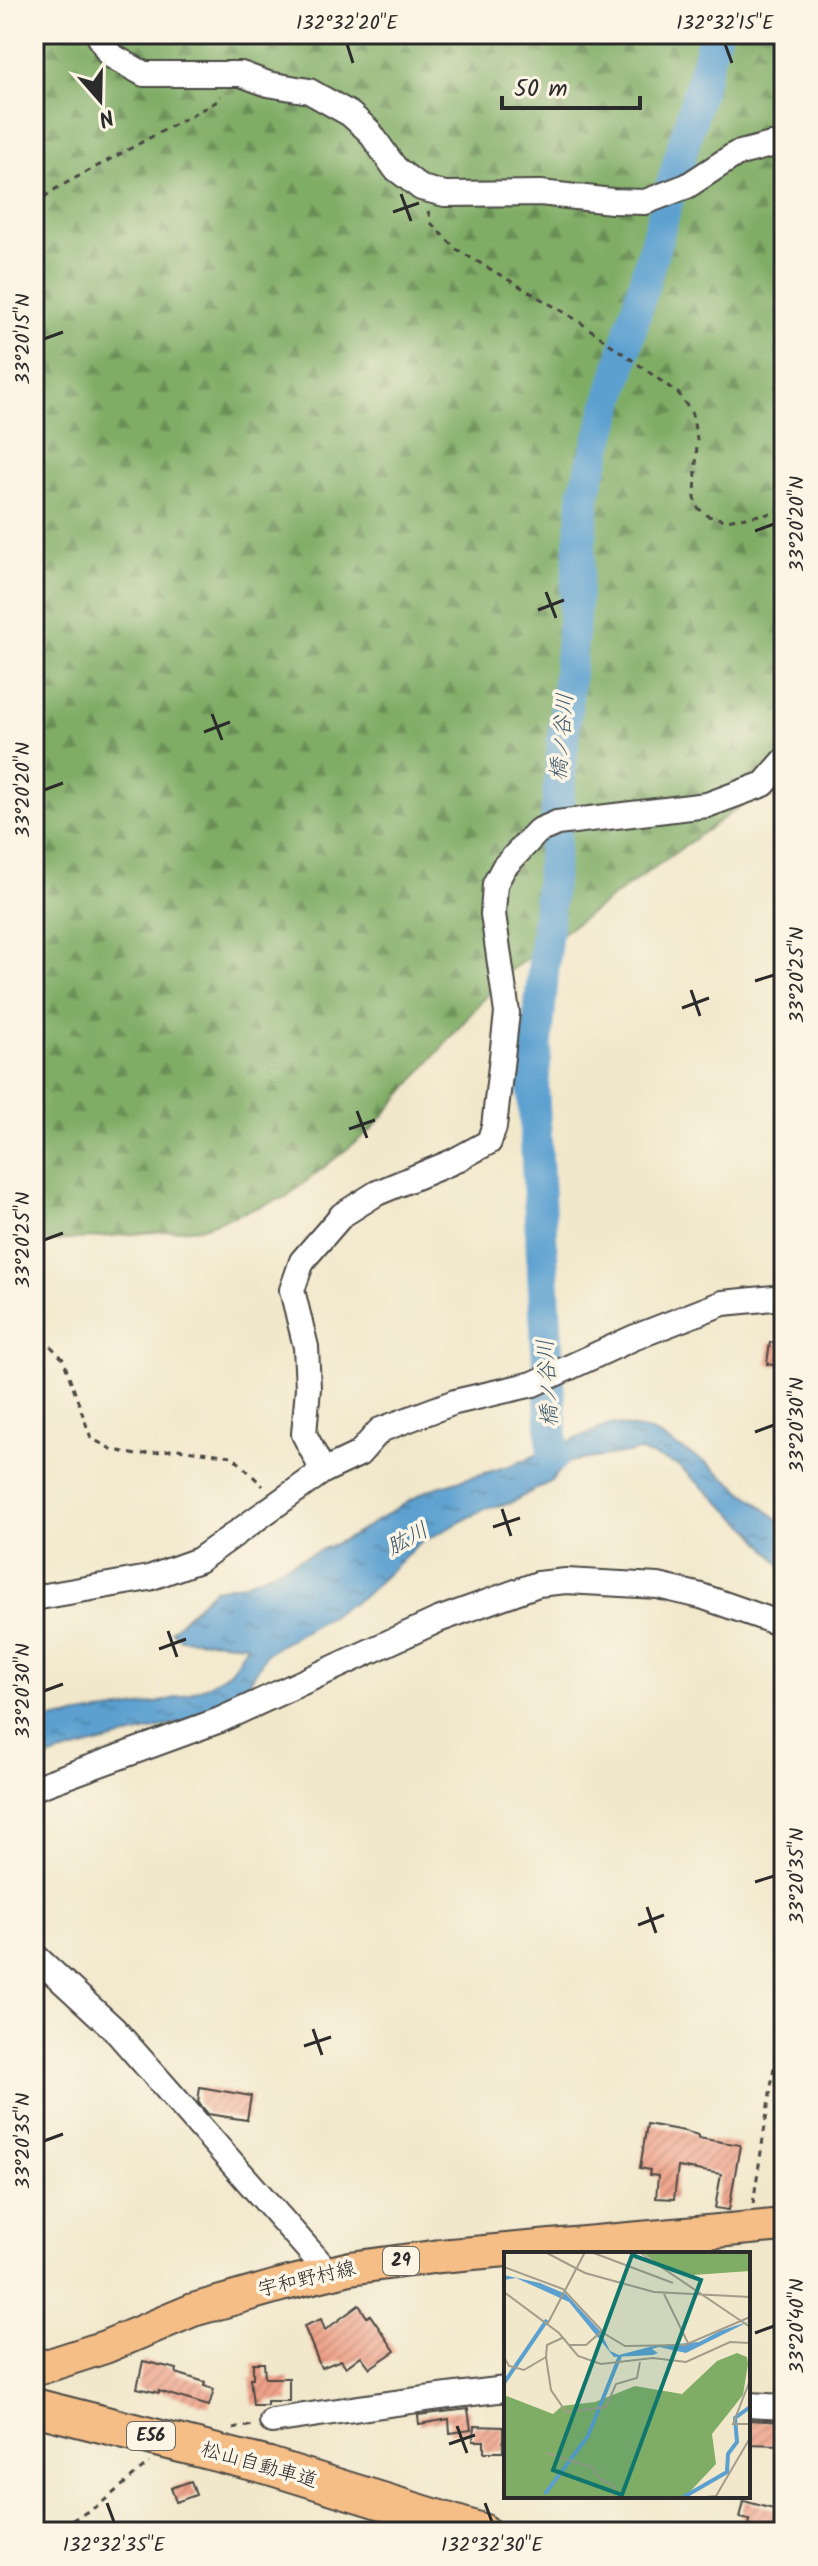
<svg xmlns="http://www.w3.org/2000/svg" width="818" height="2566" viewBox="0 0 818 2566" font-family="Kalam,'Klee One',sans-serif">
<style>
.forest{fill:url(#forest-firs);stroke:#566c48;stroke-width:2}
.water{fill:url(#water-ripples);stroke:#44667e;stroke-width:2}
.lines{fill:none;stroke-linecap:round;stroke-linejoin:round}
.river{stroke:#5ca0d0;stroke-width:32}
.building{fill:url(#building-hatch)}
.minor-casing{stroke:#494743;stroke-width:28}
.major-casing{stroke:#494743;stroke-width:36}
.highway-casing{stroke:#494743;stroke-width:40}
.path{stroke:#494743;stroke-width:3;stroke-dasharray:6 6;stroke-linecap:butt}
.minor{stroke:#fff;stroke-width:24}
.major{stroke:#f6be87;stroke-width:32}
.highway{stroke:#f6be87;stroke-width:36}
.highway-bridge-casing{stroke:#494743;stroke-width:40;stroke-linecap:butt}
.highway-bridge{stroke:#f6be87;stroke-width:36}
.ticks{fill:none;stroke:#2b2b2b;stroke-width:3}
.labels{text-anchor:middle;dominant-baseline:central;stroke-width:7;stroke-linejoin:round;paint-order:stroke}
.shield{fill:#fcf5e5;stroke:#6a6863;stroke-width:2}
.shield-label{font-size:18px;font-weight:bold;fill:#2b2b2b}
.street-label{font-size:20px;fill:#2b2b2b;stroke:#fcf5e5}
.water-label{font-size:22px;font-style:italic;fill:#3f5a6d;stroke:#fcf5e5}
.inset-river{fill:none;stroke:#5ca0d0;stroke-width:4}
.inset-road{fill:none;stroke:#a29c8a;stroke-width:2}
.view{fill:#0f766e;fill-opacity:0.15;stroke:#0f766e;stroke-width:4}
.inset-edge{fill:none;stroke:#2b2b2b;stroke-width:4}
.neatline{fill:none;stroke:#2b2b2b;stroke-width:3}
.ticks-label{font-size:20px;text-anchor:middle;fill:#2b2b2b}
</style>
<defs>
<pattern id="forest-firs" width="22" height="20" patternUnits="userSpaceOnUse" patternTransform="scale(2)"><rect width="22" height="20" fill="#80ad66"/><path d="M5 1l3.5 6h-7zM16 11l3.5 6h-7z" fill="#698d54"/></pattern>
<pattern id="water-ripples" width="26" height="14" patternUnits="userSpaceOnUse" patternTransform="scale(2)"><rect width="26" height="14" fill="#5ca0d0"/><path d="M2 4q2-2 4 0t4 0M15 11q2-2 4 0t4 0" fill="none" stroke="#4c83a9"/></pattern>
<pattern id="building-hatch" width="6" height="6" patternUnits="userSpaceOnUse" patternTransform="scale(2)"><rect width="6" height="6" fill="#ed9b83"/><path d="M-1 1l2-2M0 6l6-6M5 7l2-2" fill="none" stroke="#c07f6b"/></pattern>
</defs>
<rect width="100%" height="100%" fill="#fcf5e5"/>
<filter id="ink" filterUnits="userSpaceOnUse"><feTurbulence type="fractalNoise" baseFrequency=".0125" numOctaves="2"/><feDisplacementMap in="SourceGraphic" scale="16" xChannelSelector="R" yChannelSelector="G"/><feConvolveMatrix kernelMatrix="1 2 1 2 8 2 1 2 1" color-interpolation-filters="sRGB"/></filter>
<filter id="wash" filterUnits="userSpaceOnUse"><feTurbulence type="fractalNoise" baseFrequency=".006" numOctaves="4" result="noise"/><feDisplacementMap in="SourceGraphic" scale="32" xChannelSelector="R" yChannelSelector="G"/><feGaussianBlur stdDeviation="1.8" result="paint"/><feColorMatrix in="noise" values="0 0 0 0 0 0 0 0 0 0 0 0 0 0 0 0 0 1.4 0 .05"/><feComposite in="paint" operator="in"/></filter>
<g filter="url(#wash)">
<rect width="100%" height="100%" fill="#f1e7ca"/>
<!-- forest -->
<path class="forest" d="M34,34H784V775L505,974L371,1130L286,1197L200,1228L34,1243Z"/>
<!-- water -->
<path class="water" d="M612,1424L650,1431L708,1464L784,1524V1569L753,1532L679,1466L641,1451L568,1462L550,1482L510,1503L487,1508L418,1544L364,1596L267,1653L246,1688L183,1722L59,1754L34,1763V1724C97,1706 172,1714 226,1674C235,1668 242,1653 247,1644L181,1639L171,1631L214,1589L243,1584L348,1538L428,1490L512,1465Z"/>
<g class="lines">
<!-- river -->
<path class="river" d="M553,1457L533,1087L585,490L715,34"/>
</g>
<g id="blocks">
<!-- building -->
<g class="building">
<path d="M770,1342L784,1344V1367L767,1364Z"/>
<path d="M200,2087L251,2096L247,2120L208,2114L198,2102Z"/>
<path d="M647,2124L684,2131L698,2135V2138L740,2145L729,2210L715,2208L721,2174L678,2167L674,2199L656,2198L658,2176L649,2175L650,2170L640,2168Z"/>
<path d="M359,2305L367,2317L370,2315L395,2351L370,2368L361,2356L346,2367L341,2360L321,2368L304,2326L321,2319L325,2330Z"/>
<path d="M143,2361L177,2369L176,2373L205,2382L204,2386L214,2389L209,2406L159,2391V2393L137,2388Z"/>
<path d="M253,2363H264L265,2378H289V2401H267V2405H253L250,2378H253Z"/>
<path d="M468,2409L471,2430L450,2433L449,2419L419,2424L418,2415Z"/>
<path d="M748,2420L784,2422V2445L748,2444Z"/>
<path d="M474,2426L503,2427V2452H484V2441H473Z"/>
<path d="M191,2481L196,2495L176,2502L171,2488Z"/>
<path d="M744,2501L784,2512V2532L749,2527L750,2520L740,2518Z"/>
</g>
</g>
</g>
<g filter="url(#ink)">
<use href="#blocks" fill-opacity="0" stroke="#494743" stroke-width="2"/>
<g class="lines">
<!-- minor casing -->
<g class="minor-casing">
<g id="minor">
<path d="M98,34L110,55L144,74H241L268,84L309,91L350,114L369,131L395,168L421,188L445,194L540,193L612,201L645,202L687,186L736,154L771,145L784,146"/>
<path d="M323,1471L304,1434L308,1388L306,1347L292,1290L302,1261L342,1215L377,1193L452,1162L489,1142L494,1127L507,1013L493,914L495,884L504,867L538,831L557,823L707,805L764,784L784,761"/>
<path d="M34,1598L149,1578L199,1560L323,1471L359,1454L380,1430L455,1402L533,1384L633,1338L723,1303L784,1297"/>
<path d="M34,1788L220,1720L438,1620L538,1584L566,1581L658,1586L701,1596L784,1625"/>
<path d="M34,1955L114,2029L329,2273"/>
<path d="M748,2405L784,2407"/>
<path d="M272,2421C350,2409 428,2398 506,2389"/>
</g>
</g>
<!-- major casing -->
<g class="major-casing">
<path id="major" d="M34,2370L105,2347L193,2310L281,2285L350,2268L440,2256L784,2225"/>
</g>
<!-- highway casing -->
<g class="highway-casing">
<path id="highway" d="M269,2466L482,2532"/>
</g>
<!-- path -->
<g class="path">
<path d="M34,204L57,188L216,102L221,96"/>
<path d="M428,211L432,224L456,249L577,320L679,394L692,414L697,439L695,498L698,508L708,516L725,520L775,513L784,506"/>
<path d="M34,1329L63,1359L91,1438L111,1449L136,1455L177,1449L232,1456L263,1486"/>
<path d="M753,2204L784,2002"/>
<path d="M233,2429L253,2425"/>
<path d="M51,2532L99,2505L149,2463"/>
</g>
<!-- minor -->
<use href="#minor" class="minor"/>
<!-- major -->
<use href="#major" class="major"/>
<!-- highway -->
<use href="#highway" class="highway"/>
<!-- highway-bridge casing -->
<g class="highway-bridge-casing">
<path id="highway-bridge" d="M34,2407L269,2466"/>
</g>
<!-- highway-bridge -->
<use href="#highway-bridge" class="highway-bridge"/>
</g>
</g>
<!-- ticks -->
<path class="ticks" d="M347,44L353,63M725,44L732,63M401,194L411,221M393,212L419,203M44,339L63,332M755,531L774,524M546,592L556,618M538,610L564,600M212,714L222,740M204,732L230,722M44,790L63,783M755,981L774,975M691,990L700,1016M682,1008L709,998M357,1111L367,1138M349,1129L375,1120M44,1240L63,1233M755,1432L774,1425M502,1509L511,1536M493,1527L520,1518M168,1631L177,1657M159,1649L186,1639M44,1691L63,1684M755,1882L774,1876M647,1907L656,1933M638,1925L664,1915M313,2029L322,2055M304,2046L331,2037M44,2141L63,2134M755,2333L774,2326M457,2426L467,2453M449,2444L475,2435M107,2503L114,2522M485,2503L492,2522"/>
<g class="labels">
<!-- shield labels -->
<g class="shield">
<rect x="383" y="2247" width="36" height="28" rx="6"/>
<rect x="127" y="2422" width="48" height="28" rx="6"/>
</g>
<g class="shield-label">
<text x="401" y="2261">29</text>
<text x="151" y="2436">E56</text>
</g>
<!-- street labels -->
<g class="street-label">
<text transform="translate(307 2280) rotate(-13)">宇和野村線</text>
<text transform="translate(259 2466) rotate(16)">松山自動車道</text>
</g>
<!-- water labels -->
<g class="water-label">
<text transform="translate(563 737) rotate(-85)">橋ノ谷川</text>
<text transform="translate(549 1383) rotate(-93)">橋ノ谷川</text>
<text transform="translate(408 1540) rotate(-28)">肱川</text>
</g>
</g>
<!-- overview -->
<g transform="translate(504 2252)">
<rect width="246" height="246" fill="#f1e7ca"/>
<path d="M138,0H246V19L189,23L154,12ZM233,101L243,105L244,112L239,143L208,182L212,212L180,246H0V143L49,162L58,154L91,150L131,134L178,142L213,109Z" fill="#80ad66"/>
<path d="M0,23L36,31L62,42L96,79L106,99L115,103L149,94L195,90L216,79L246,69L182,101L155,95L148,97L154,101L149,103L110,105L65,50L12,26L0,28Z" fill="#5ca0d0"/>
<path class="inset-river" d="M0,131L43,68M41,242L84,184L116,104M178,246L223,220L224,202L233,190L231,166L246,155"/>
<path class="inset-road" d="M41,0L81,21L150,40L246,45M87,0L169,31M135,0L246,75M0,15L59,37L101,82L121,94L181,93L246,65M0,40L55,81L74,104L97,112L149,106L182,110L226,90L246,91M160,42L184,91M43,73L81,0M58,86L43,93L42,105L47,138L62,160L102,155L112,132L133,126L136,110M65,93H82L98,79M0,105L5,114L20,118L42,105M246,128L229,172H246M43,201L88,215L95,226L111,235L106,246M191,246L212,244L246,186"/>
<path class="view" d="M128,3L197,28L118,243L49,218Z"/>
<rect width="246" height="246" class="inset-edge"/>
</g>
<!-- margin -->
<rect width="818" height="2566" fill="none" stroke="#fcf5e5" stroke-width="88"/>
<!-- north arrow -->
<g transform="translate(100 100) rotate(160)" stroke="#fcf5e5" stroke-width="6" paint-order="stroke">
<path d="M0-6L14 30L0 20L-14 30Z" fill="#2b2b2b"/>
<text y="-12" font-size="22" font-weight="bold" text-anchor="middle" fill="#2b2b2b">N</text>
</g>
<!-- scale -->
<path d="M502 96v12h138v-12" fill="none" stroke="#2b2b2b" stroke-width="4"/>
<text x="514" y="96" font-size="24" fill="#2b2b2b" stroke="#fcf5e5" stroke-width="6" paint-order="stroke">50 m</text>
<rect x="44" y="44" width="730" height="2478" class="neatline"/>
<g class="ticks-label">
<text x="347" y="29">132°32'20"E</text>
<text x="725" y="29">132°32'15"E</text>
<text transform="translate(22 339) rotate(-90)" y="7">33°20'15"N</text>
<text transform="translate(796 524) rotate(-90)" y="7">33°20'20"N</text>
<text transform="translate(22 790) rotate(-90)" y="7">33°20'20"N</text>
<text transform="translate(796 975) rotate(-90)" y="7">33°20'25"N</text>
<text transform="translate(22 1240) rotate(-90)" y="7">33°20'25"N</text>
<text transform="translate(796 1425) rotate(-90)" y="7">33°20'30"N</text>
<text transform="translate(22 1691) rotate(-90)" y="7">33°20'30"N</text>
<text transform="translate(796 1876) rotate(-90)" y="7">33°20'35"N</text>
<text transform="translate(22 2141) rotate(-90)" y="7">33°20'35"N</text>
<text transform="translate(796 2326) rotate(-90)" y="7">33°20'40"N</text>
<text x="114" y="2551">132°32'35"E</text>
<text x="492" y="2551">132°32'30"E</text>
</g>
</svg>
